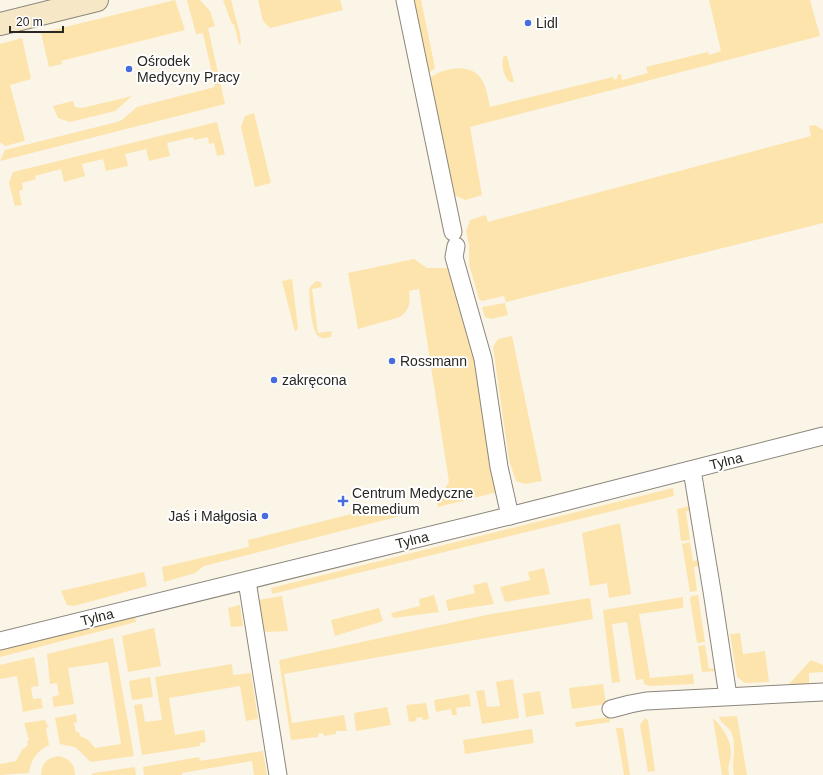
<svg xmlns="http://www.w3.org/2000/svg" width="823" height="775" viewBox="0 0 823 775" font-family="Arial,sans-serif">
<style>
.green{fill:#fce4ac}
.lines{fill:none;stroke-linecap:round;stroke-linejoin:round}
.street-casing{stroke:#8c867b;stroke-width:19}
.secondary-casing{stroke:#8c867b;stroke-width:24}
.street{stroke:#fff;stroke-width:17}
.secondary{stroke:#f6e8c6;stroke-width:22}
.poi-dot{fill:#466cde;stroke:#fff;stroke-width:1.5}
.labels{text-anchor:middle;dominant-baseline:central;stroke-width:4;stroke-linejoin:round;paint-order:stroke}
.poi-label{font-size:14px;fill:#292722;stroke:#fff;text-anchor:start}
.street-label{font-size:14px;fill:#292722;stroke:#fff}
</style>
<rect width="100%" height="100%" fill="#fbf5e8"/>
<!-- green -->
<g class="green">
<path d="M175,0L185,30L61,61L62,64L49,67L41,33Z"/>
<path d="M187,0H200L210,11L215,26L208,28L225,104L0,161L5,150L117,122L122,120L137,107L215,87L203,33L196,34Z"/>
<path d="M223,0H231L240,34L241,44H239L234,24H232Z"/>
<path d="M258,0H340L343,10L270,28L263,21Z"/>
<path d="M410,0H421L435,68L426,75Z"/>
<path d="M709,0H810L820,36L470,127L482,195L465,200L454,195L427,80C441,68 471,61 482,80C487,88 488,99 490,107L613,77L614,80L618,78L617,75L621,74L622,80L648,73L646,67L708,52L709,55L721,51Z"/>
<path d="M22,38L31,79L10,85L25,141L5,146L0,142V44Z"/>
<path d="M504,56H507L514,82H510C504,78 500,62 504,56Z"/>
<path d="M132,96L115,111L70,122L58,118L53,106L73,101L75,107L82,108Z"/>
<path d="M254,113L271,183L255,187L241,127L245,116Z"/>
<path d="M217,122L225,154L217,156L214,143L209,144L208,137L194,140L193,137L167,143L170,156L149,161L146,149L125,154L128,166L106,171L103,159L82,164L85,176L64,182L61,169L35,176L36,179L22,183L23,190L19,191L22,205L15,206L9,183L13,172Z"/>
<path d="M815,125L823,130V223L506,302L504,296L482,301L479,299L469,264V245L466,231L470,220L486,215L488,222L495,220L811,136L809,126Z"/>
<path d="M414,259L427,268H447L450,272L472,348L498,492L438,507L437,501L449,482L419,289L409,291C411,302 409,311 400,317L358,329L348,273Z"/>
<path d="M292,279L298,328L295,332L282,281Z"/>
<path d="M316,281L321,282L322,287L312,289L318,333L332,331L331,337C326,338 322,339 318,336C311,330 310,301 309,292L310,287Z"/>
<path d="M505,303L508,315L491,319L485,317L482,307Z"/>
<path d="M512,336L542,481L525,484L516,481L509,460L493,347L498,339Z"/>
<path d="M673,488L674,496L272,594L271,588Z"/>
<path d="M391,504L392,509L412,504L418,507L420,511L204,566L195,573L164,582L162,567L249,547L248,540Z"/>
<path d="M690,506L691,511H686L690,540L681,541L677,509Z"/>
<path d="M620,523L631,594L609,598L607,583L590,586L582,533Z"/>
<path d="M690,542L693,561L699,560L701,566L694,567L697,591L690,592L682,544Z"/>
<path d="M544,568L550,594L505,602L500,587L530,580L528,572Z"/>
<path d="M144,572L147,586L74,606L67,605L61,591Z"/>
<path d="M487,582L494,604L448,611L446,600L475,593L473,585Z"/>
<path d="M434,595L439,612L393,618L391,613L420,606L419,599Z"/>
<path d="M698,595L705,642L697,643L690,599L691,596Z"/>
<path d="M282,596L288,631L266,632L263,629L258,600Z"/>
<path d="M683,597V608L639,614L650,678L693,674L694,684L650,686L644,684L643,679L636,680L627,622L612,624L620,682L612,683L603,610Z"/>
<path d="M590,598L593,619L284,674L292,723L344,715L347,731H336V734L324,736L323,733L318,734V737L291,740L279,660L491,614Z"/>
<path d="M240,605L243,626L231,627L228,608Z"/>
<path d="M379,608L383,621L335,636L331,620Z"/>
<path d="M135,616L136,622L0,657V649Z"/>
<path d="M154,628L161,666L128,672L122,636Z"/>
<path d="M740,633L743,654L765,651L769,682L745,683L737,677L730,634Z"/>
<path d="M113,638L134,756L91,762L75,747L60,744L55,718L76,714L77,722L74,723L76,732H79L80,736L87,739L95,748L121,744L108,662L68,668L74,704L54,707L52,697L59,695L57,683L50,684L47,654Z"/>
<path d="M705,645L709,669L716,668L717,671L702,672L698,646Z"/>
<path d="M34,657L39,686L31,687L33,699L41,698L43,708L23,712L17,676L0,679V665Z"/>
<path d="M811,660L823,665V672L809,673V685L793,686L789,684Z"/>
<path d="M232,664L233,675L251,673L258,719L246,721L240,686L169,698L175,735L204,730L206,742L200,743V746L142,755L134,705L142,704L145,722L162,720L155,677Z"/>
<path d="M150,677L153,697L132,700L129,681Z"/>
<path d="M513,679L519,718L482,724L476,691L484,690L487,707L500,706L496,682Z"/>
<path d="M603,684L606,704L572,709L569,688Z"/>
<path d="M540,691L544,714L526,717L523,694Z"/>
<path d="M469,694L471,706L456,708L457,715H452L451,709L436,712L434,700Z"/>
<path d="M426,703L429,719L423,720L422,717L416,718L417,721L409,722L406,705Z"/>
<path d="M387,707L391,725L356,731L354,713Z"/>
<path d="M737,716L747,775H734C731,761 737,749 732,734C730,727 721,724 719,717Z"/>
<path d="M609,717L610,722L576,727L575,722Z"/>
<path d="M645,718L648,720L655,771L648,772L640,725Z"/>
<path d="M713,718C721,726 731,738 731,753C731,762 727,763 729,775H722Z"/>
<path d="M45,720L48,726L46,729L49,745C37,751 31,759 29,773L0,775V764L16,761L22,750L28,745L27,741L29,740L24,723Z"/>
<path d="M616,728H623L630,775H624Z"/>
<path d="M532,729L534,743L465,754L463,740Z"/>
<path d="M263,751L267,775H254L252,761L182,773V775H144L143,767L199,757L200,761Z"/>
<path d="M58,756C69,758 75,764 75,775H41C41,764 47,758 58,756Z"/>
<path d="M135,767L136,775H91L94,773Z"/>
</g>
<g class="lines">
<!-- street casing -->
<g class="street-casing">
<g id="street">
<path d="M405,0L453,232"/>
<path d="M456,246L454,257L483,359L499,467L510,516"/>
<path d="M692,470L712,591L728,696"/>
<path d="M247,581L278,775"/>
<path d="M0,641L521,513L823,436"/>
<path d="M611,709L630,704L646,701L823,692"/>
</g>
</g>
<!-- secondary casing -->
<g class="secondary-casing">
<path id="secondary" d="M0,24L97,0"/>
</g>
<!-- street -->
<use href="#street" class="street"/>
<!-- secondary -->
<use href="#secondary" class="secondary"/>
</g>
<!-- markers -->
<g class="poi-dot">
<circle cx="528" cy="23" r="4"/>
<circle cx="129" cy="69" r="4"/>
<circle cx="392" cy="361" r="4"/>
<circle cx="274" cy="380" r="4"/>
<path d="M341 495h4v4h4v4h-4v4h-4v-4h-4v-4h4z"/>
<circle cx="265" cy="516" r="4"/>
</g>
<g class="labels">
<!-- poi labels -->
<g class="poi-label">
<text x="536" y="23">Lidl</text>
<text x="137" y="61">Ośrodek<tspan x="137" dy="16">Medycyny Pracy</tspan></text>
<text x="400" y="361">Rossmann</text>
<text x="282" y="380">zakręcona</text>
<text x="352" y="493">Centrum Medyczne<tspan x="352" dy="16">Remedium</tspan></text>
<text x="257" y="516" text-anchor="end">Jaś i Małgosia</text>
</g>
<!-- street labels -->
<g class="street-label">
<text transform="translate(726 461) rotate(-14)">Tylna</text>
<text transform="translate(412 540) rotate(-14)">Tylna</text>
<text transform="translate(97 617) rotate(-14)">Tylna</text>
</g>
</g>
<!-- scale -->
<path d="M10 26v6h53v-6" fill="none" stroke="#292722" stroke-width="2"/>
<text x="16" y="26" font-size="12" fill="#292722" stroke="#ffffff" stroke-width="3" paint-order="stroke">20 m</text>
</svg>
